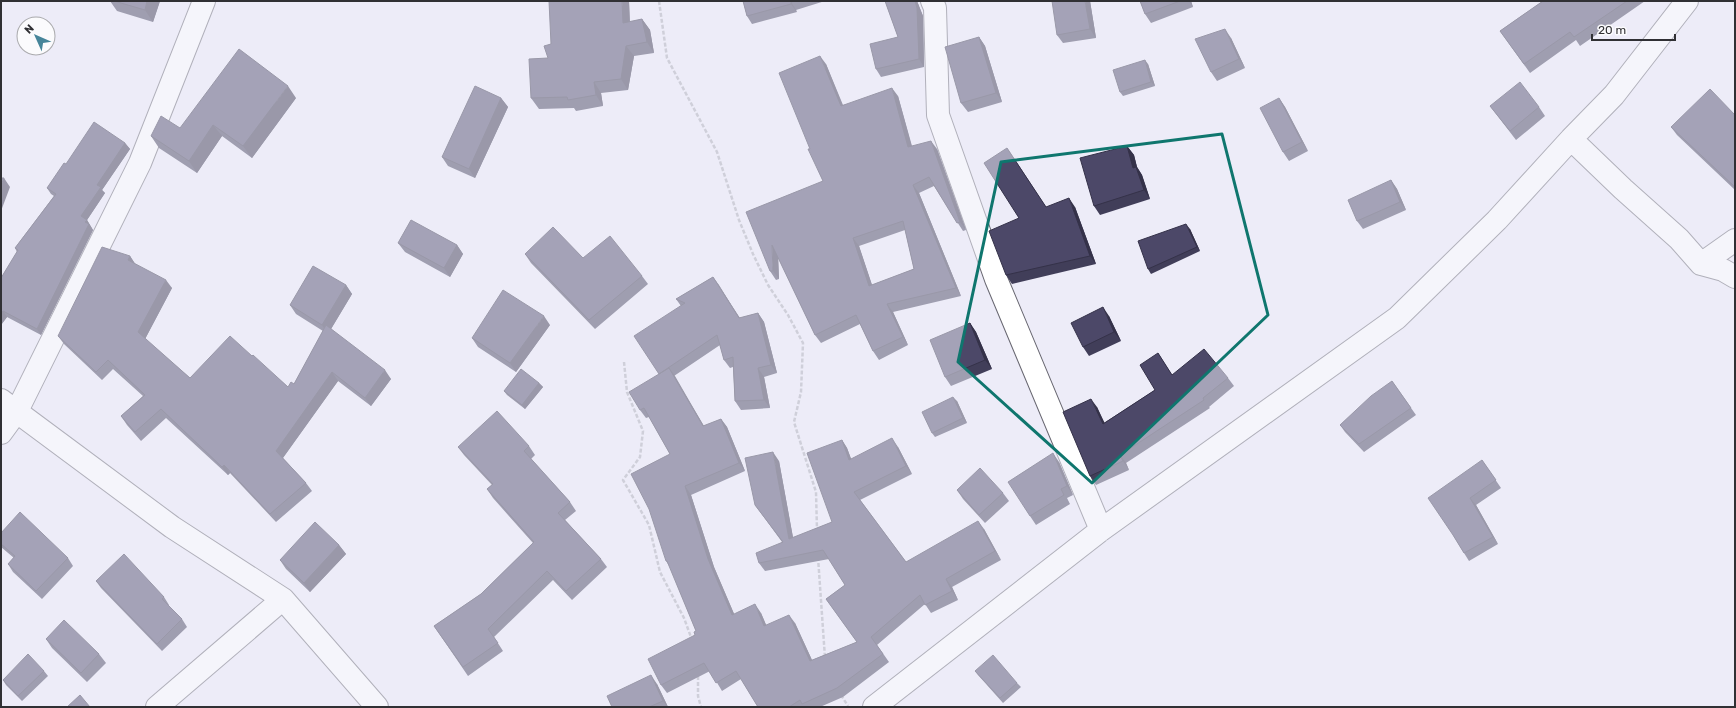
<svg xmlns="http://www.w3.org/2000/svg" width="1736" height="708" viewBox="0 0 1736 708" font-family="Rubik,sans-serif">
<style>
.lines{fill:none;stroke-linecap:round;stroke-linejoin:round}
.minor-casing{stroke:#686771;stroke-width:24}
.path{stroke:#acacb5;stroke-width:2.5;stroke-dasharray:4 2;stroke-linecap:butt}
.minor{stroke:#fff;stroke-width:22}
.wall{fill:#413e59;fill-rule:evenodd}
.shaded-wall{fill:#353249}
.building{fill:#4c4868;stroke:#353249;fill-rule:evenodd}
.marked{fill:none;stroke:#0f766e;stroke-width:3;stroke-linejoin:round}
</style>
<rect width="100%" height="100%" fill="#edecf8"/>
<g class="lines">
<g class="minor-casing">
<path id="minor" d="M932,1L935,8L938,115L996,279L1101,530
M1571,139L1623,189L1679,239L1701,264L1735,240
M1701,264L1723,270L1735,277
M1,400L172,527L283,599L377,707
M1,433L17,411L140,163L204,1
M157,707L283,599
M874,707L1101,530L1397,318L1497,220L1571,139L1614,95L1687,1"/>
</g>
<path class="path" d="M659,1L667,58L717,152L739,220L753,254L768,285L788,315L803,343L801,392L794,422L816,492L817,530
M624,362L627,392L643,431L640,457L623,480L649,525L660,572L684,618L692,640
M818,557L825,658
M698,676V696L701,707
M841,695L848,706"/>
<use href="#minor" class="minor"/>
</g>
<path class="wall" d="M110,1H160L153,22L117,11Z
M629,1L630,22L642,19L650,30L654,53L634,56L628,90L601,93L603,106L576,111L574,108L539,109L531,98L548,58Z
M743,1H825L796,10L797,12L752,24L747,16Z
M885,1H917L923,16L924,67L881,77L876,69L898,37Z
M1090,1L1096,38L1063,43L1057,35Z
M1140,1H1191L1193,7L1151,23L1145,14Z
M1543,1H1645L1580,46L1576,40L1530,73L1500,31Z
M979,37L985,46L1002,102L968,112L961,103Z
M1231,38L1245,68L1217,81L1211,72Z
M826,64L843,105L898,96L912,146L937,149L966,230L963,231L934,186L919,193L961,296L893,312L908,345L879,360L873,351L860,324L821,343L815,335L778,257L779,279L776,280L770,271L823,181L810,149ZM905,230L914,269L872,285L859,246Z
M1148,64L1155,86L1123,96L1120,92Z
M296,98L252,158L222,136L197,173L159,148L151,136L180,128Z
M501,98L508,107L475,178L448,166L442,157Z
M1279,98L1285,107L1308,151L1289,161L1283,152Z
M1490,106L1539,107L1545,116L1516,140Z
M1735,115V190L1677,135L1671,127Z
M125,143L130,149L102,190L105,193L87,220L93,230L41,335L7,317L1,325V278L17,252L15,248L54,196L51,194L47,188L66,164Z
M1127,146L1134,155L1137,167L1142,175L1150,199L1100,215L1094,206Z
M1007,148L1046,207H1075L1096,264L1012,284L1006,275L1019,218Z
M1391,180L1397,189L1406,210L1363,229L1357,221Z
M1190,229L1200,251L1151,274L1148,269Z
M398,243L457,245L463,254L450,277L405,252Z
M525,254L583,258L642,276L648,284L595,329L531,263Z
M130,256L135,264L172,288L145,339L190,378L252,356L288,387L294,384L323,331L296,314L290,305L346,285L352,294L331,329L391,379L371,406L338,381L283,458L306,483L312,491L276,522L230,473L228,475L166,418L141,441L127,425L121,416L143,396L113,369L102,380L64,344L58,336Z
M713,277L740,318L758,313L764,322L777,373L764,377L770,408L741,410L735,401L733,367L730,368L724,360L720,345L674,376L704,426L721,419L727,427L745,471L691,495L714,567L734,614L761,613L766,625L795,623L812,660L857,642L826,599L845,585L829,559L765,571L759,563L782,542L755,505L779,461L793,538L832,522L842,440L847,448L851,459L898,447L912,474L860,500L906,562L984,529L1001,560L952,587L958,600L931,613L925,604L877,645L889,662L843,697L820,707H758L741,679L722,691L710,671L667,693L661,685L695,635L696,631L670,567L666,561L670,454L649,417L646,418L640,410L659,374L681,306L676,299Z
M1109,316L1121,341L1089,356L1083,347Z
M970,323L976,332L992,369L951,386L945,377Z
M550,325L516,372L478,347L472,338Z
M1158,353L1172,375L1228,378L1234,386L1209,407L1210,408L1126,463L1129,470L1096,485L1090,476L1097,407L1104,423L1155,390Z
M1392,381L1416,415L1364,452L1345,432L1340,425Z
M539,383L543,387L525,409L507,395L504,391Z
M957,401L967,423L935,437L932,433Z
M529,446L535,455L531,459L570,502L576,511L565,520L601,559L607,567L572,600L553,580L494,637L503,651L468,676L434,626L481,594L533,543L493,498L487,489L492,485L464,455L458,447Z
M1482,460L1501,488L1476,505L1498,544L1469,561L1464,553L1453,535Z
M1059,462L1073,495L1067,498L1070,504L1036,525L1030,516Z
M957,490L1003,493L1009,501L985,523L963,499Z
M1,533L68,558L73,566L42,599L13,572L8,564L14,558L1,547Z
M339,545L346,554L310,592L286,569L280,560Z
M96,581L164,597L169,605V606L182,619L187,627L162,651L101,588Z
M46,639L99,654L106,663L87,682L52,648Z
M44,671L48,676L22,701L6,685L3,680Z
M975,671L1017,683L1021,687L1003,703L978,675Z
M657,684L668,707H612Z"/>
<path class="shaded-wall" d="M147,1H160L153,22L145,10Z
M622,1H629L630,34L623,23Z
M915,1H917L923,16L924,67L919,59Z
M1085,1H1090L1096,38L1090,29Z
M1189,1H1191L1193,7Z
M791,2L796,10L797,12L791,4Z
M642,19L650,30L654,53L647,42Z
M1225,29L1231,38L1245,68L1239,59Z
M979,37L985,46L1002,102L996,93Z
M626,46L634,56L628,90L621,79Z
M820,56L826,64L846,114L841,106Z
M1145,60L1148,64L1155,86L1151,82Z
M594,82L601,93L603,106L596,95Z
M288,86L296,98L252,158L243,146Z
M892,88L898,96L914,155L908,147Z
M501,98L508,107L475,178L469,169Z
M1279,98L1285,107L1308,151L1302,142Z
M213,125L222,136L197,173L189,161Z
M931,141L937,149L966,230L960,222Z
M125,143L130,149L102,190L105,193L87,220L93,230L41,335L37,329L81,216L97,185Z
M1127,146L1134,155L1137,167L1142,175L1150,199L1144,190L1133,168Z
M4,178L10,187L1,211V185Z
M1391,180L1397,189L1406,210L1400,202Z
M913,185L919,193L961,296L956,288Z
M1069,198L1075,207L1096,264L1090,256Z
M1186,224L1190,229L1200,251L1197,247Z
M853,238L859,246L875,294L869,286Z
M457,245L463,254L450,277L444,268Z
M772,245L778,253L779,279L773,271Z
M130,256L136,265L128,260Z
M713,277L719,285L745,327L739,318Z
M166,280L172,288L144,341L138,332Z
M346,285L352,294L328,334L322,325Z
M887,304L893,312L908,345L903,337Z
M1103,307L1109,316L1121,341L1114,332Z
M3,311L7,317L1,325V313Z
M758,313L764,322L777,373L771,365Z
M544,316L550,325L516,372L510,363Z
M970,323L976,332L992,369L985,360Z
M669,368L675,376L709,435L703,426Z
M758,368L764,377L770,408L764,400Z
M385,370L391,379L371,406L365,398Z
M332,372L338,381L282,459L276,451Z
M539,383L543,387L525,409L522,405Z
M953,397L957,401L967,423L963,418Z
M1091,399L1097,407L1109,432L1103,424Z
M721,419L727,427L745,471L739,463Z
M892,438L898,447L912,474L906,466Z
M842,440L847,448L855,469L849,460Z
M773,452L779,461L795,548L789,539Z
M1053,453L1059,462L1073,495L1067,486Z
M1120,455L1126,463L1129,470L1123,461Z
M224,465L230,473L228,475L222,467Z
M685,486L691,495L714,567L738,623L732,615L708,559Z
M1470,498L1476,505L1498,544L1493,537Z
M978,521L984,529L1001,560L995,551Z
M339,545L346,554L310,592L304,583Z
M946,579L952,587L958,600L952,591Z
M755,604L761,613L770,634L764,626Z
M789,615L795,623L816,669L810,661Z
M651,675L657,684L668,707L663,701Z"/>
<path class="building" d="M114,1H147L145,10Z
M549,1H622L623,23L642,19L647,42L626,46L621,79L594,82L596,95L568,100L567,97L531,98L529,59L548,58L544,46L551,44Z
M743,1H795L791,2V4L747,16Z
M885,1H915L917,8L919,59L876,69L870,44L898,37Z
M1052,1H1085L1090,29L1057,35Z
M1140,1H1180L1145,14Z
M1543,1H1627L1574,37L1570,32L1524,64L1500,31Z
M1225,29L1239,59L1211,72L1195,39Z
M979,37L996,93L961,103L945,47Z
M239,49L288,86L243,146L213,125L189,161L151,136L161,116L180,128Z
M820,56L841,106L892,88L908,147L931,141L960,222L957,223L929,177L913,185L956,288L887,304L903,337L873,351L856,315L815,335L772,245L773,271H770L746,212L823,181L808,149H810L779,73ZM903,221L914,269L869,286L853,238Z
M1145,60L1151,82L1120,92L1113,70Z
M1520,82L1539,107L1510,131L1490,106Z
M475,86L501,98L469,169L442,157Z
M1710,89L1735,115V187L1671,127Z
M1279,98L1302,142L1283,152L1260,108Z
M94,122L125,143L97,185L101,187L81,216L87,220L85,222L89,224L37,329L3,311L1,313V278L18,250L15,248L56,194L47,188L64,163L66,164Z
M1127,146L1133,168L1136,167L1144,190L1094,206L1080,158Z
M1007,148L1046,207L1069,198L1090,256L1006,275L989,231L1019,218L984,163Z
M1,178H4L1,185Z
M1391,180L1400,202L1357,221L1348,200Z
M411,220L457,245L444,268L398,243Z
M1186,224L1197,247L1148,269L1138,241Z
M553,227L583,258L610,236L642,276L589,320L525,254Z
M102,247L130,256L128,260L166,280L138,332L190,378L230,336L252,356L253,355L288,387L291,382L294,384L326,325L385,370L365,398L332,372L276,451L306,483L270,514L224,465L222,467L161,409L135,432L121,416L145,395L108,360L96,372L58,336Z
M313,266L346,285L322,325L290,305Z
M713,277L739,318L758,313L771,365L758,368L764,400L735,401L733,357L724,360L717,335L659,374L634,336L685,303L676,299Z
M503,290L544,316L510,363L472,338Z
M1103,307L1114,332L1083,347L1071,323Z
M970,323L985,360L945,377L930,340Z
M1204,349L1228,378L1203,398L1204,400L1120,455L1123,461L1090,476L1063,412L1091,399L1103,424L1155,390L1140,365L1158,353L1172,375Z
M669,368L703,426L721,419L739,463L685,486L708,559L732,615L755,604L764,626L789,615L810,661L857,642L826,599L845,585L823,550L759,563L756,553L783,542L755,505L745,458L773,452L789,539L832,522L807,453L842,440L849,460L892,438L906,466L854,492L906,562L978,521L995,551L946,579L952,591L925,605L920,595L871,637L883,654L837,688L802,704L800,700L789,707H758L736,671L716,683L704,663L661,685L648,659L695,635L694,632L696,631L667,561H666L649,509L631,474L670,454L644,408L640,410L629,392Z
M521,369L539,383L522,405L504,391Z
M1392,381L1411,408L1359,444L1340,425L1371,396Z
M953,397L963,418L932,433L922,412Z
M497,411L529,446L524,451L570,502L558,513L601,559L566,591L547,571L488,629L498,643L463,667L434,626L481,594L534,542L487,489L493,484L458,447Z
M1053,453L1067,486L1061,489L1064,495L1030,516L1008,482Z
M1482,460L1496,480L1470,498L1493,537L1464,553L1453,535L1428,498Z
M980,468L1003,493L979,515L957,490Z
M20,512L68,558L36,591L8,564L15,556L1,544V533Z
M315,522L339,545L304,583L280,560Z
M124,554L164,597L162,599L182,619L157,644L96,581Z
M64,620L99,654L81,673L46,639Z
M28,654L44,671L18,696L3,680Z
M993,655L1017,683L1000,698L975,671Z
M651,675L663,701L649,707H612L607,696Z
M80,695L90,707H67Z"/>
<path d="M0 0H1736V708H0ZM1222,134L1268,315L1092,483L958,362L1001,162Z" fill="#edecf8" fill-opacity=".55" fill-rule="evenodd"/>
<path class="marked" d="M1222,134L1268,315L1092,483L958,362L1001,162Z"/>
<rect width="1736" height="708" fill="none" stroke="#303034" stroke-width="4"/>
<g transform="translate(36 36) rotate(315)"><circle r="19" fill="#fbfbfd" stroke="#aaaaad"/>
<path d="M0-3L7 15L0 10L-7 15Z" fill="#46859a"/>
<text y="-6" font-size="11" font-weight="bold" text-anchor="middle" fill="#303034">N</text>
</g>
<path d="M1592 34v6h83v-6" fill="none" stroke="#303034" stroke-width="2"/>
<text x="1598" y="34" font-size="12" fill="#303034" stroke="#fbfbfd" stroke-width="3" paint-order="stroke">20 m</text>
</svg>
